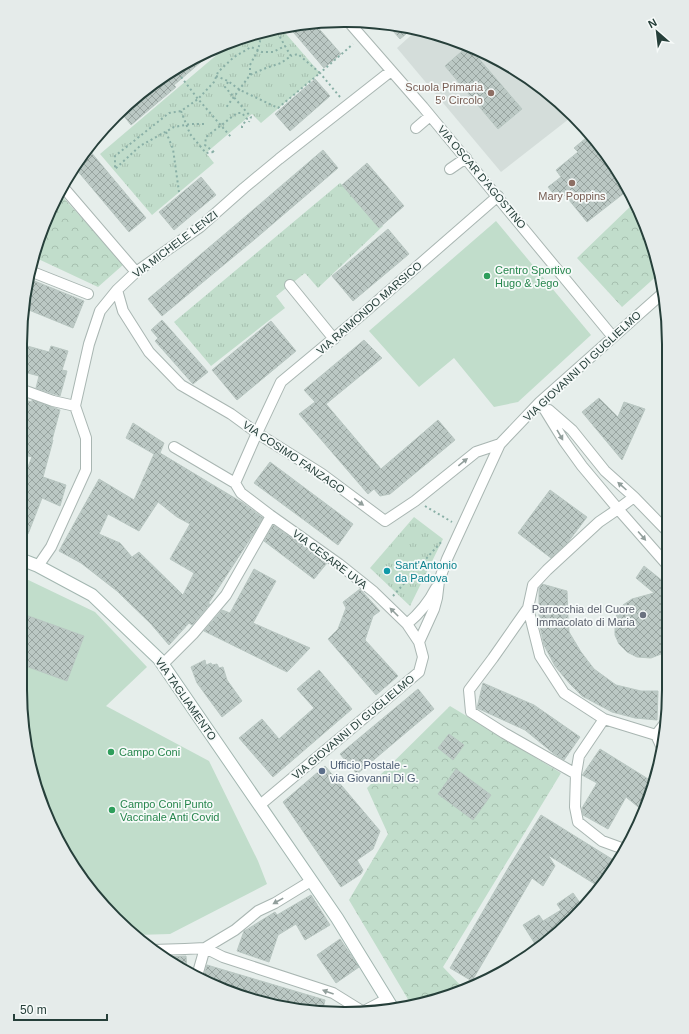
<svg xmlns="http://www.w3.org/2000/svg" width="689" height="1034" viewBox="0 0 689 1034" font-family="Helvetica,sans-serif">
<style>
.built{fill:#d4ddda}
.grass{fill:#c1ddcb}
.forest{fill:url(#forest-crowns)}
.park{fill:url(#park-tufts)}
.building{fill:url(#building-cross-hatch);stroke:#b9c7c2;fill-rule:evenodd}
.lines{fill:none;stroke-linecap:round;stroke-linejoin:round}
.street-casing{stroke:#a9b6b2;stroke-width:12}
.secondary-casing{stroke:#a2b6b0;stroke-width:14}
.path{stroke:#89afa6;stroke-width:2;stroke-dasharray:2 3;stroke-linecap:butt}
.street{stroke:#fff;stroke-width:10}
.secondary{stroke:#fff;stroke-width:12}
.oneway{fill:#929f9c}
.education-dot{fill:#8d6e63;stroke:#f6faf9;stroke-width:1.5}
.leisure-dot{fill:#2e9e5b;stroke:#f6faf9;stroke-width:1.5}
.culture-dot{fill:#0f9aa8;stroke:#f6faf9;stroke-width:1.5}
.worship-dot{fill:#6b7280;stroke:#f6faf9;stroke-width:1.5}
.service-dot{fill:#5c6f8a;stroke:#f6faf9;stroke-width:1.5}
.labels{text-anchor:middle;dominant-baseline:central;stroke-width:3.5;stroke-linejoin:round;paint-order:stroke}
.education-label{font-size:11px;fill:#785e54;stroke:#f6faf9;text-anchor:end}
.street-label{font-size:11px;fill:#263f3a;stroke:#f6faf9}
.leisure-label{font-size:11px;fill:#27864d;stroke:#f6faf9;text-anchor:start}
.culture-label{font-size:11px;fill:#0d838f;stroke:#f6faf9;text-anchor:start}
.worship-label{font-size:11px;fill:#5b616d;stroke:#f6faf9;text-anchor:end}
.service-label{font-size:11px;fill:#4e5e75;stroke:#f6faf9;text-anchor:start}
.rim{fill:none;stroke:#263f3a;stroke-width:2}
</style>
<defs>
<pattern id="forest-crowns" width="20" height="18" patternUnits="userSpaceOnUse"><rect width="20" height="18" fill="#c1ddcb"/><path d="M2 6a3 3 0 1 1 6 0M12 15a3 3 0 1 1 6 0" fill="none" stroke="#a6bfaf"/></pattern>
<pattern id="park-tufts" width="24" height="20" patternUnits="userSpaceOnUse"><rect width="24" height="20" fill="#c1ddcb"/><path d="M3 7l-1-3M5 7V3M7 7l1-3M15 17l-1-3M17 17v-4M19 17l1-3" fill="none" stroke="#a6bfaf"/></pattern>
<pattern id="building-cross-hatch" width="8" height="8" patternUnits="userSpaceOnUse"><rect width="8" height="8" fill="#bbc8c4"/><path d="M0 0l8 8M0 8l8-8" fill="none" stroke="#98a4a0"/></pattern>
</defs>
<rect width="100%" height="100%" fill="#e6eeeb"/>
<path class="built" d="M418,29L468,45L525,75L574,115L501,172L397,48Z"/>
<path class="grass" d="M496,221L591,335L518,402L494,407L454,358L419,387L369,331Z
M20,576L95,612L147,667L106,706L209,761L258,861L267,884L170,934L136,935L75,870L37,794L20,689Z"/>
<path class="forest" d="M59,193L124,264L98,287L34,257L54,201Z
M635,202L644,220L660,273L622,307L577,258Z
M450,706L561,773L443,967L462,987L412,1006L349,900L388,834L367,788Z"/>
<path class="park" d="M280,27L320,73L261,123L252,114L247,118L206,153L214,163L152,215L100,154L233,41Z
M340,183L383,226L318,288L305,273L276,296L285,308L211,366L174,322Z
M414,517L443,539L410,606L370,568Z"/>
<path class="building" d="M314,23L341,54L324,68L288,26Z
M387,24L408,26L413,28L400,39Z
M468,46L522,109L498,129L445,66Z
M206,53L208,56L174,85L176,87L131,125L120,111L164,75Z
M315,79L330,96L290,131L275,114Z
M586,138L600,155L604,152L615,166L628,190L587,222L565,195L559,200L548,187L561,177L556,170L578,152L574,148Z
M323,150L338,168L255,239L162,316L148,299L239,222Z
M90,151L146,218L129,232L76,169Z
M367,163L404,206L379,228L342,185Z
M201,177L216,195L174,230L159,212Z
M388,229L409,254L353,301L332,276Z
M27,278L84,301L73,328L24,308Z
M162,320L208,372L193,384L155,341L158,338L151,330Z
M271,321L296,351L237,400L212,370Z
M364,340L382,358L326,404L381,469L438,420L455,440L390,494L380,496L374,489L368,494L299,414L315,402L304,390Z
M20,344L49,352L51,346L68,351L62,370L67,371L60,396L36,388L39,376L20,371Z
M599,398L618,417L624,402L645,409L622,460L582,412Z
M20,399L32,402V400L60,410L52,440H53L43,477L66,485L60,506L42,498L28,534L20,530V486L32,457L20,454Z
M133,423L164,443L160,453L243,503L263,518L254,533L208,604H210L192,625L189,623L169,645L151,624L117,591L81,563L59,551L99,479L134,500L154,454L126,438ZM158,502L177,517L190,524L170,559L194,573L183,595L139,552L132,557L120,543L99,534L108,514L139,531Z
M270,462L353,524L338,545L254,483Z
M550,490L587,517L568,542L551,558L518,533Z
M273,525L327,563L314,579L264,541Z
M644,566L669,586V647L661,654L651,658L637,657L627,652L619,644L615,635V619L619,610L623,605L632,599L654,593L636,578Z
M254,569L276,581L253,623L310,648L287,672L204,631L222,610L230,613Z
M542,584L567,591L568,618L569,632L581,652L594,669L616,685L641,691H658L657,720L635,718L612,712L582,696L570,684L555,666L544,645L539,622V589Z
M360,589L380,611L373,616L365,640L398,676L376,695L328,639L338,629L346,608L343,602Z
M20,613L84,636L67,681L20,664Z
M205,660L206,665L211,663L212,665L217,664L219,668L223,667L227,680L242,701L222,717L197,683L191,667Z
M319,670L352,709L273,777L239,738L262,719L279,739L314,708L297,689Z
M483,683L534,705L580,737L564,760L553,753L525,730L477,708Z
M418,689L434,709L357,774L340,754Z
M449,734L464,745L453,760L438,748Z
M600,749L653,782L643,811L626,797L608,829L583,815L582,808L597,783L582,775L583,774Z
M325,766L380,831L373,849L357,860L363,870L361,874L341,887L283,802Z
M456,769L491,795L473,820L438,794Z
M541,815L615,861L598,886L548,855L555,866L543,886L532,878L472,981L450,968L510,865Z
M573,893L583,907L574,919L537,947L523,925L539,915L543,921L561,910L557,904Z
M311,895L330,925L305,940L296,924L278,935L269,962L237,951L244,931L246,930L275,912L277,915Z
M340,939L359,967L336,983L317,955Z
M186,956L187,970L165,957Z
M207,965L325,1000L322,1013L221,989L203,979Z"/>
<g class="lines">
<g class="street-casing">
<path id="street" d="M347,20L423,107L613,337
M416,128L430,116
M450,169L466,158
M63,187L136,272
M30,271L88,294
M290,285L334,339
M117,290L123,311L149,352L181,385L231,414L257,433L322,474L385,521L415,501L476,452L500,444
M20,389L53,401L75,406
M540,402L564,441L582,466L618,509L633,526L669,567
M549,410L572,430L605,471L634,497L669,533
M174,447L235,483
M634,497L618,509L599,522L547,570L533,585L528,608L540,656L564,693L604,719L656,735L666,722
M38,566L51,547L86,470V438L75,406L89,344L100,311L117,290L136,272L200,227L244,188L279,159L391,71
M528,608L493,658L469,690L471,712L504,733L576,774
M407,624C419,614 429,602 436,588
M419,642L407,624L374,592L339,564L270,515L241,493L235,483L257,433L281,382L358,318L498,196
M163,664L193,634L226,595L271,516
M604,719L579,756L576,774L575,807L578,822L602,841L624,849
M656,735L663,750
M260,805L419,672L423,657L419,642L434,609L437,598L439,581L447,559L500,444L540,402L664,292
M205,948L235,930L258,911L275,903L311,881
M152,950L185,949L205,948L223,957L333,993L362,1011
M197,976L205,948
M364,1011L387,999"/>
</g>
<g class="secondary-casing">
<path id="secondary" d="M20,559L38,566L92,595L159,659L337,918L393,1009"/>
</g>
<path class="path" d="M275,28L285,46
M175,69L198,99L231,137
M250,75V65L258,50L260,42L259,33
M216,76L228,81L240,90L278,108L320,73L298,54L291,56
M228,82L225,87L251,117L249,122
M340,97L320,73L353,44
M181,111L190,134L206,153L214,152
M204,124H191L174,127L140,146L115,169V156L169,113L181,111L198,99L214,82L218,72L234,57L251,47L262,52H273L285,46L291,56L281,63L266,68L250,75L225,109
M166,132L173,149L179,192
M214,152L205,145L206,137L237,113H242L247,119L242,126V128
M425,506L452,522
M393,596L442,541"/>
<use href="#street" class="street"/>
<use href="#secondary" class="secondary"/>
</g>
<defs><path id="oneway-solid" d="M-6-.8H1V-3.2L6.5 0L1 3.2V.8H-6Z"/></defs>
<g class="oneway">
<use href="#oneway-solid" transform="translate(560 435) rotate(60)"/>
<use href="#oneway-solid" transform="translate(463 462) rotate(-39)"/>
<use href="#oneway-solid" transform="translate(622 486) rotate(-138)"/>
<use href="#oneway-solid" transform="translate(359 502) rotate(36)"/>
<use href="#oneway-solid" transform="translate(642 536) rotate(49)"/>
<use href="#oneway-solid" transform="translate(394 612) rotate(-135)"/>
<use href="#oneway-solid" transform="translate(278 901) rotate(151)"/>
<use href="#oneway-solid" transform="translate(328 992) rotate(-160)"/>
</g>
<g class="education-dot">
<circle cx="491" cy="93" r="4"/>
<circle cx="572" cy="183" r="4"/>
</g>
<g class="leisure-dot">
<circle cx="487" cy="276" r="4"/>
<circle cx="111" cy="752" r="4"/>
<circle cx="112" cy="810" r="4"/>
</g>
<circle class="culture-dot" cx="387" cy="571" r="4"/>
<circle class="worship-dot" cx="643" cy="615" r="4"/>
<circle class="service-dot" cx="322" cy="771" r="4"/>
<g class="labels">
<g class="education-label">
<text x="483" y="87">Scuola Primaria<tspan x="483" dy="13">5° Circolo</tspan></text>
<text x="572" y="196" text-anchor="middle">Mary Poppins</text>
</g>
<g class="street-label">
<text transform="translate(482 177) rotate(50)">VIA OSCAR D'AGOSTINO</text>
<text transform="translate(175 244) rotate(-37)">VIA MICHELE LENZI</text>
<text transform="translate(369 308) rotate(-41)">VIA RAIMONDO MARSICO</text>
<text transform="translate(582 366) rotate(-43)">VIA GIOVANNI DI GUGLIELMO</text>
<text transform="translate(294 457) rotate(34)">VIA COSIMO FANZAGO</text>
<text transform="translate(330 559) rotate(37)">VIA CESARE UVA</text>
<text transform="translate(186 699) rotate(55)">VIA TAGLIAMENTO</text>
<text transform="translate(353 727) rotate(-40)">VIA GIOVANNI DI GUGLIELMO</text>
</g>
<g class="leisure-label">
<text x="495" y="270">Centro Sportivo<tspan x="495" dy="13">Hugo &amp; Jego</tspan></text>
<text x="119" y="752">Campo Coni</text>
<text x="120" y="804">Campo Coni Punto<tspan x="120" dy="13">Vaccinale Anti Covid</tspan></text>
</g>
<g class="culture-label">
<text x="395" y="565">Sant'Antonio<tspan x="395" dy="13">da Padova</tspan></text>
</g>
<g class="worship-label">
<text x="635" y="609">Parrocchia del Cuore<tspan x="635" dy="13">Immacolato di Maria</tspan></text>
</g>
<g class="service-label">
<text x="330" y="765">Ufficio Postale -<tspan x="330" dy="13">via Giovanni Di G.</tspan></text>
</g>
</g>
<path d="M0 0H689V1034H0ZM344 27H345A317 317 0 0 1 662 344V690A317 317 0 0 1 345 1007H344A317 317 0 0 1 27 690V344A317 317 0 0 1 344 27Z" fill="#e5ebea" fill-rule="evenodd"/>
<path class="rim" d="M344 27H345A317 317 0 0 1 662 344V690A317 317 0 0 1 345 1007H344A317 317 0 0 1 27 690V344A317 317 0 0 1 344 27Z"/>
<g transform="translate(657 32) rotate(332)" stroke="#f6faf9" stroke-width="3" paint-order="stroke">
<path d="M0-3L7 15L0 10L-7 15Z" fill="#263f3a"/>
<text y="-6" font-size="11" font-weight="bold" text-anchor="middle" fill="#263f3a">N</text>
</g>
<path d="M14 1014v6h93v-6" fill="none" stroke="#263f3a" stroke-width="2"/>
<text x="20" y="1014" font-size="12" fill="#263f3a" stroke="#f6faf9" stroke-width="3" paint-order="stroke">50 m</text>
</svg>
